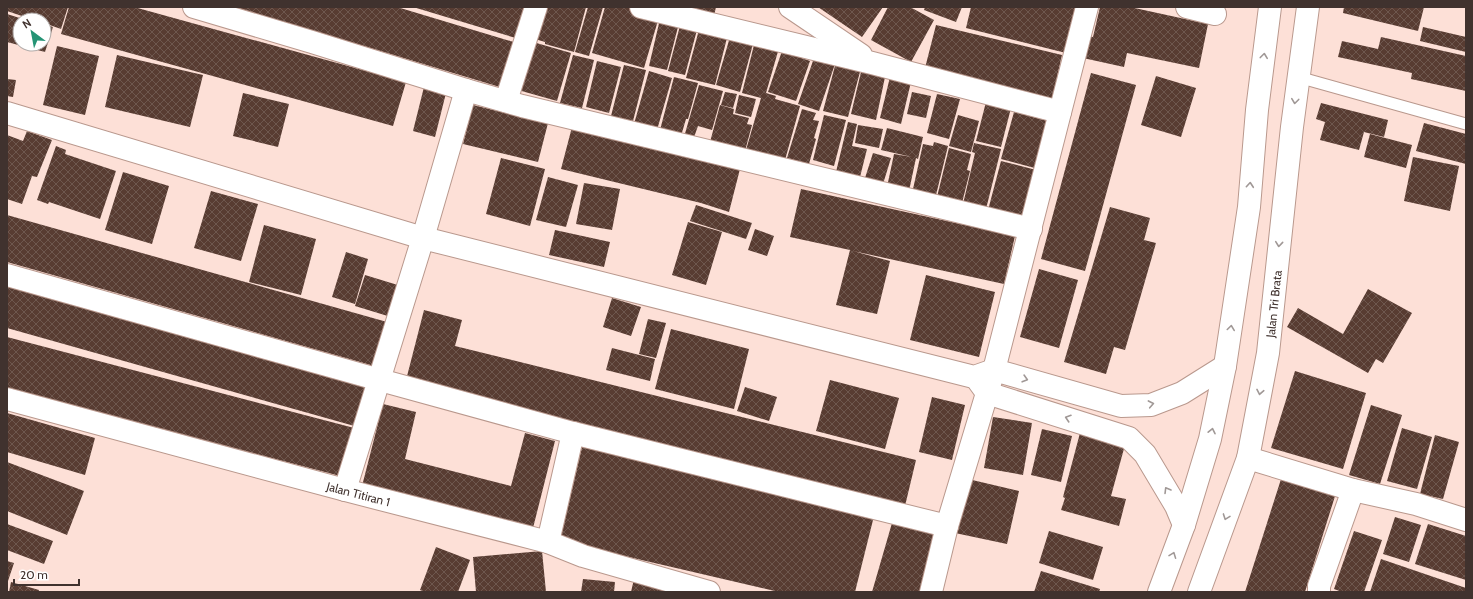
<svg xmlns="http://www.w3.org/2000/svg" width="1473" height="599" viewBox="0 0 1473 599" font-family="Cabin,sans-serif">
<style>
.building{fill:url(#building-cross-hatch)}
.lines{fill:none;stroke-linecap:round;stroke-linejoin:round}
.lane-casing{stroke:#b9988d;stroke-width:13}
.street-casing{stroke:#b9988d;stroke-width:24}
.secondary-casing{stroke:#b9988d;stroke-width:24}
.lane{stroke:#fff;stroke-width:11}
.street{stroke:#fff;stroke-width:22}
.secondary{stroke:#fff;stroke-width:22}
.oneway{stroke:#a09896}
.labels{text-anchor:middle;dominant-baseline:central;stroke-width:4;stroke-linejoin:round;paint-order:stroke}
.street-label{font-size:12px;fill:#40322e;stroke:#fff}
</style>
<defs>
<pattern id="building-cross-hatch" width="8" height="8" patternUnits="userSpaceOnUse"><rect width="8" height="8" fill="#583c32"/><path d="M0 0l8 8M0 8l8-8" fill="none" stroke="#6e574e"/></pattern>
</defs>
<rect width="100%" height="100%" fill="#fde0d7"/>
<path class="building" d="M7,7H68L61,29L44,23V20H34L7,11Z
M69,7H134L406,82L393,126L61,34Z
M234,7H397L517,43L503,88Z
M413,7H529L519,39Z
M543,7H586L574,52L545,44V42L535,39Z
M588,7H603L589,56L575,52Z
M605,7H626L659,17L644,68L592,53Z
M666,7H716L713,20Z
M818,7H883L862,37Z
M888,7H910L934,20L911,62L871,40Z
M925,7H962L956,22L924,10Z
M971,7H1078L1066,53L966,28Z
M1100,7H1130L1208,24L1199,68L1127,53L1124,67L1083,58L1088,36L1093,37Z
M1344,7H1424L1418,31L1343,13Z
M7,14L26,20H20V44H44V24L53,27L45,52L7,42Z
M660,19L679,23L667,70L649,66Z
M681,22L698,26L685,75L668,71Z
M936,25L1062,55L1052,99L925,68Z
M700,26L728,34L715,85L686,78Z
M1423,27L1466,37V52L1420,41Z
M730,37L753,44L740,92L716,85Z
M1381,37L1466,56V91L1411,79L1412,73L1338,57L1342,41L1378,49Z
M755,41L779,48L766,93L776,96L775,99L800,106L785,160L746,150L761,98L742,93Z
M533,42L571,53L557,101L518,90Z
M57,46L99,56L85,115L43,105Z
M782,51L810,61L796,101L768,92Z
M117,55L203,75L190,127L105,107Z
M573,55L594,60L582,108L560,103Z
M814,58L835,64L819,111L798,104Z
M597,61L621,67L609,113L586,107Z
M836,62L861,68L848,117L823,111Z
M624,65L646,70L633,121L611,116Z
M649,71L672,78L657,130L634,124Z
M861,72L885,77L876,120L851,114Z
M1091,73L1136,85L1085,271L1041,259Z
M1156,76L1196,88L1181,137L1141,125Z
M674,77L698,83L688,119H686L681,136L660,130Z
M890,77L911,82L901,124L880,118Z
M7,79L16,80L13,97L7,96Z
M699,85L723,91L712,130L698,126L693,140L684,137Z
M424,87L446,93L435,137L413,131Z
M725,92L737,94L733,108L721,105Z
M912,92L931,96L926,118L907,114Z
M243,93L289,104L278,147L233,136Z
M937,94L960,99L949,139L927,133Z
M739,95L756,99L751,117L735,113Z
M986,102L1011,108L1001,147L976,141Z
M1321,103L1388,120L1384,137L1364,132L1359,150L1320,140L1325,122L1316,119Z
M473,105L548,123L538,162L463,144Z
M720,105L734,109L733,114L749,118L747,124L752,125L745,151L710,142Z
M802,109L816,113L813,120L819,121L814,138L816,139L809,164L787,158Z
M1014,112L1055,123L1042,170L1001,159Z
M824,115L846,120L834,166L813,160Z
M958,115L979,121L971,152L949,146Z
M848,122L857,124L852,146L867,149L860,177L836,172Z
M1424,123L1466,134V164L1416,151Z
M858,125L883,129L879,148L855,143Z
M572,127L740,169L729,212L701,203L561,169Z
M887,128L923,137L918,159L916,158L909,191L887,187L894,154L912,157L881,150Z
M27,131L52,140L37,177L32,176L22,204L7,199V135L23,141Z
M1370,134L1412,145L1406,168L1364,157Z
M934,142L948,146L936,195L913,189L923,144L933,146Z
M974,143L1001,149L986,209L963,204L975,153L972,152Z
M56,146L66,150L65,154L116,171L100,219L49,202L48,204L37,200Z
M949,148L971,154L967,170L970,171L962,203L937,197Z
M873,153L891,158L883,184L865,178Z
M1413,157L1459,166L1450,211L1404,201Z
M501,158L545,169L530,226L486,214Z
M1001,161L1040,171L1026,224L987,214Z
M123,172L169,186L152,244L105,230Z
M548,177L578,185L566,227L536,220Z
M584,183L620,189L612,230L576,224Z
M801,189L1015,236L1004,284L853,251L890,261L877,314L836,305L850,250L790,237Z
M211,191L258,204L241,261L194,248Z
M696,205L752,223L746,239L690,221Z
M1110,207L1150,218L1144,240L1156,243L1125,350L1114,347L1106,374L1064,362Z
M7,215L387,322L374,366L7,262Z
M688,222L722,232L706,285L672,275Z
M264,225L316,239L301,295L249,282Z
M755,229L774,236L767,256L748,250Z
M555,230L610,242L604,267L549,255Z
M346,252L368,259L355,304L332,297Z
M1039,269L1078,280L1059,348L1020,337Z
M365,275L401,286L391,317L355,306Z
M926,275L995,292L979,357L910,340Z
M7,282L371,385L358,427L7,328Z
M1368,289L1412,313L1383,363L1376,359L1368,373L1287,327L1298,308L1343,334Z
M612,298L641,307L631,336L603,327Z
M424,310L462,320L455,346L916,460L905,506L405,384Z
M648,319L666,323L656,358L639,354Z
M671,329L749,349L734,409L655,389Z
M7,337L358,429L344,477L7,389Z
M612,348L655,359L650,381L606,370Z
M1295,371L1366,393L1343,469L1271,448Z
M830,380L899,398L885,449L816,431Z
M745,387L777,397L769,421L737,411Z
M932,397L965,405L952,460L919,452Z
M383,404L416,412L405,459L511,486L525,433L555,441L533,528L362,486Z
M1371,405L1402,415L1380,484L1349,475Z
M7,413L95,438L85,475L7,452Z
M993,417L1032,423L1023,475L984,468Z
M1402,428L1432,437L1417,489L1387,481Z
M1042,429L1072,436L1061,482L1031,475Z
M1080,433L1125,445L1111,496L1126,499L1119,526L1061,510L1065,498L1063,497Z
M1435,435L1459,442L1443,499L1420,494Z
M582,447L874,516L855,592H779L560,541Z
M7,462L84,491L67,535L7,511Z
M1282,476L1336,493L1305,592H1245Z
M968,479L1019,491L1007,544L955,533Z
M1395,517L1421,525L1409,562L1383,554Z
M892,523L936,535L920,592H872Z
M7,524L53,541L44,564L7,550Z
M1428,524L1466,536V580L1415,564Z
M1049,531L1103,547L1093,580L1039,563Z
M1354,531L1382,540L1364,592H1342L1334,589Z
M436,547L470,560L458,592H425L420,590Z
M542,551L546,592H476L473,557Z
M1381,559L1466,588V592H1370Z
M7,561L14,563L7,584Z
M1041,571L1100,589L1099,592H1034Z
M583,579L615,582L614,592H581Z
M634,579L681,592H631Z
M11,582L39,590V592H9Z"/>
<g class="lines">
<g class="lane-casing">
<path id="lane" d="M1298,77L1466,124"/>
</g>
<g class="street-casing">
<g id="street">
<path d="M194,7L312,42L466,90L522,106L1031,229"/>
<path d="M641,7L872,63L1060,112"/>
<path d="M790,7L861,55"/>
<path d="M1187,7L1215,14"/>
<path d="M506,101L536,7"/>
<path d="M7,113L423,238L974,377L994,370L1121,406L1151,405L1182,393L1225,366"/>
<path d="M7,275L380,380L573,433L947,526"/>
<path d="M979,382L987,393L1129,438L1145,454L1176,506L1184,525"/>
<path id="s1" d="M7,399L345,490L548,542L583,556L709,592"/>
<path d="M1248,458L1353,490L1416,504L1466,520"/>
<path d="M345,490L423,238L466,90"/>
<path d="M548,542L573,433"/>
<path d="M931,592L947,526L994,370L1087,7"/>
<path d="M1319,592V586L1353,490"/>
</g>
</g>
<g class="secondary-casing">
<g id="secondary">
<path d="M1159,592L1184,525L1210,439L1225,366L1249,207L1257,110L1270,7"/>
<path id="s2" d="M1199,592L1248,458L1268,353L1292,127L1308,7"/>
</g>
</g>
<use href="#lane" class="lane"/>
<use href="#street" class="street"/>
<use href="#secondary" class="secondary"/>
</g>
<defs><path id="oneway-chevron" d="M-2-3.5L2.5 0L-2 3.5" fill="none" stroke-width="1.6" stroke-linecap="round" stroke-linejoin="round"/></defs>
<g class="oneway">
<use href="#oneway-chevron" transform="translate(1264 56) rotate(-83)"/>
<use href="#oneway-chevron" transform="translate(1295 101) rotate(97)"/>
<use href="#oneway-chevron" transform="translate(1250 185) rotate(-85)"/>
<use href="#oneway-chevron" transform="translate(1279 244) rotate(96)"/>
<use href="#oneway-chevron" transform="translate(1231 328) rotate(-82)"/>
<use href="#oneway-chevron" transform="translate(1025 379) rotate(16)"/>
<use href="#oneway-chevron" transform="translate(1260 392) rotate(101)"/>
<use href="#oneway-chevron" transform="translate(1151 404) rotate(-11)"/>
<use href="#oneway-chevron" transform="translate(1068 418) rotate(-162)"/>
<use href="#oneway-chevron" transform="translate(1212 431) rotate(-78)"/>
<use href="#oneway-chevron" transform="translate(1167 490) rotate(-121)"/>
<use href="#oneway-chevron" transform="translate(1226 517) rotate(110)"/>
<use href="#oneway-chevron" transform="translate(1173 555) rotate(-69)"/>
</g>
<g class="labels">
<g class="street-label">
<text stroke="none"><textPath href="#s2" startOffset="299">Jalan Tri Brata</textPath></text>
<text stroke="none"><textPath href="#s1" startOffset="364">Jalan Titiran 1</textPath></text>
</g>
</g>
<rect width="1473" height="599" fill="none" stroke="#40322e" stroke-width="16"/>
<g transform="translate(32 32) rotate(328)"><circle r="19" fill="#ffffff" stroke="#b3adab"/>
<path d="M0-3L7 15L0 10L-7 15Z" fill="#259475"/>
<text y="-6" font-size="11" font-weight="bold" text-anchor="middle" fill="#40322e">N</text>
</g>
<path d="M14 579v6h65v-6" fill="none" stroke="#40322e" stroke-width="2"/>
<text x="20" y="579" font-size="12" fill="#40322e" stroke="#ffffff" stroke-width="3" paint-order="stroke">20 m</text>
</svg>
